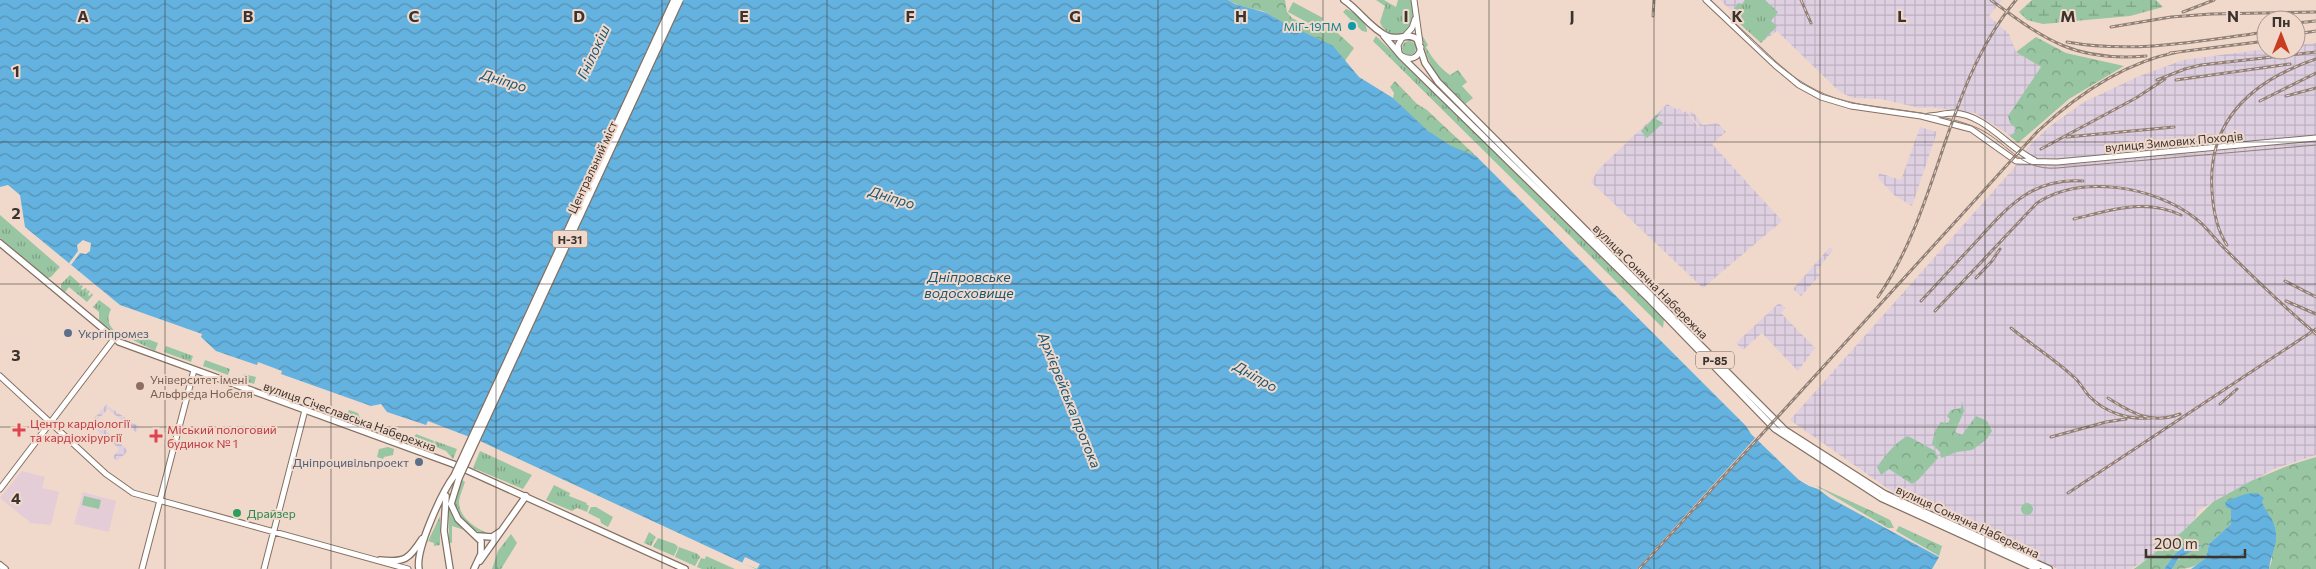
<svg xmlns="http://www.w3.org/2000/svg" width="2316" height="569" viewBox="0 0 2316 569" font-family="Commissioner,sans-serif">
<style>
.industrial{fill:url(#industrial-grid)}
.education{fill:#e5cdd8}
.grass{fill:url(#grass-tufts)}
.forest{fill:url(#forest-crowns)}
.wetland{fill:url(#wetland-marsh)}
.garden{fill:#98c5a2}
.water{fill:url(#water-waves)}
.pier{fill:#f0d9cb}
.lines{fill:none;stroke-linecap:round;stroke-linejoin:round}
.secondary-casing{stroke:#847063;stroke-width:7}
.primary-casing{stroke:#847063;stroke-width:8}
.secondary{stroke:#fff;stroke-width:5}
.primary{stroke:#fff;stroke-width:5.5}
.tram{stroke:#908077;stroke-width:1}
.rail-casing{stroke:#908077;stroke-width:3}
.rail{stroke:#f0d9cb;stroke-width:1;stroke-dasharray:4;stroke-linecap:butt}
.primary-bridge-casing{stroke:#847063;stroke-width:8;stroke-linecap:butt}
.primary-bridge{stroke:#fff;stroke-width:5.5}
.grid{fill:none;stroke:#3c332e;stroke-width:1;stroke-opacity:0.55}
.culture-dot{fill:#0f9aa8;stroke:#f0d9cb;stroke-width:2}
.service-dot{fill:#5c6f8a;stroke:#f0d9cb;stroke-width:2}
.education-dot{fill:#8d6e63;stroke:#f0d9cb;stroke-width:2}
.health-dot{fill:#e0444e;stroke:#f0d9cb;stroke-width:2}
.leisure-dot{fill:#2e9e5b;stroke:#f0d9cb;stroke-width:2}
.labels{text-anchor:middle;dominant-baseline:central;stroke-width:4;stroke-linejoin:round;paint-order:stroke}
.shield{fill:#f0d9cb;stroke:#72655d;stroke-width:1}
.shield-label{font-size:11px;font-weight:bold;fill:#3c332e}
.culture-label{font-size:12px;fill:#0d838f;stroke:#f0d9cb;text-anchor:end}
.street-label{font-size:12px;fill:#3c332e;stroke:#f0d9cb}
.service-label{font-size:12px;fill:#4e5e75;stroke:#f0d9cb;text-anchor:start}
.education-label{font-size:12px;fill:#785e54;stroke:#f0d9cb;text-anchor:start}
.health-label{font-size:12px;fill:#be3a42;stroke:#f0d9cb;text-anchor:start}
.leisure-label{font-size:12px;fill:#27864d;stroke:#f0d9cb;text-anchor:start}
.water-label{font-size:14px;font-style:italic;fill:#1a5675;stroke:#f0d9cb}
.grid-label{font-size:16px;text-anchor:middle;font-weight:bold;fill:#3c332e;stroke:#f0d9cb;stroke-width:4;stroke-linejoin:round;paint-order:stroke}
</style>
<defs>
<pattern id="industrial-grid" width="8" height="8" patternUnits="userSpaceOnUse" patternTransform="scale(1.25)"><rect width="8" height="8" fill="#decfe1"/><path d="M0 4h8M4 0v8" fill="none" stroke="#bfb2c1"/></pattern>
<pattern id="grass-tufts" width="24" height="20" patternUnits="userSpaceOnUse" patternTransform="scale(1.25)"><rect width="24" height="20" fill="#98c5a2"/><path d="M3 7l-1-3M5 7V3M7 7l1-3M15 17l-1-3M17 17v-4M19 17l1-3" fill="none" stroke="#7da184"/></pattern>
<pattern id="forest-crowns" width="20" height="18" patternUnits="userSpaceOnUse" patternTransform="scale(1.25)"><rect width="20" height="18" fill="#98c5a2"/><path d="M2 6a3 3 0 1 1 6 0M12 15a3 3 0 1 1 6 0" fill="none" stroke="#7da184"/></pattern>
<pattern id="wetland-marsh" width="20" height="14" patternUnits="userSpaceOnUse" patternTransform="scale(1.25)"><rect width="20" height="14" fill="#98c5a2"/><path d="M1 5h8M5 5V1M11 12h8M15 12V8" fill="none" stroke="#7da184"/></pattern>
<pattern id="water-waves" width="16" height="10" patternUnits="userSpaceOnUse" patternTransform="scale(1.25)"><rect width="16" height="10" fill="#64b2df"/><path d="M0 5q4-4 8 0t8 0" fill="none" stroke="#5491b5"/></pattern>
</defs>
<rect width="100%" height="100%" fill="#f0d9cb"/>
<path class="industrial" d="M1720,0H2002L1989,16L2009,34L2016,52L2041,67L2018,143L2005,132L1975,113L1930,107L1920,108L1881,99L1853,98L1840,92L1777,31L1763,41Z
M2316,43V455L2274,469L2199,510L2187,533L2131,569H2058L1914,504L1887,488L1790,420L2013,169L2031,144L2049,127L2084,102L2137,77L2183,60L2266,49L2296,50V45Z
M1667,104L1676,109L1680,108L1683,113L1686,111L1699,128L1700,127L1689,113L1692,111L1703,125L1718,123L1726,132L1712,144L1782,221L1703,288L1591,182L1598,170Z
M1920,127L1937,132L1912,206L1894,195L1878,178L1879,173L1901,180Z
M1830,247L1833,250L1816,271L1820,275L1801,296L1793,289Z
M1779,303L1785,308L1781,313L1815,348L1798,371L1762,333L1743,350L1736,343Z
M106,405L139,427L136,432L108,409L96,421L128,451L117,461L113,457L119,449L106,435L103,437L94,427L91,422Z"/>
<path class="education" d="M22,471L45,477L42,488L59,492L51,525L31,523L0,498Z
M83,492L116,501L109,532L74,524Z"/>
<path class="grass" d="M1376,0H1384L1396,7L1398,0H1411C1412,5 1413,11 1413,17C1411,37 1387,41 1380,22L1385,6Z
M1745,0H1765L1778,12L1771,21L1777,26L1761,43L1730,15L1738,3L1742,4Z
M1346,9C1354,11 1368,23 1367,32L1362,31L1343,12Z
M1376,36L1664,319L1663,328L1373,41Z
M1402 48a7 7 0 1 1 14 0a7 7 0 1 1-14 0Z
M0,215L60,267L51,277L47,278L0,238Z
M70,275L80,284L79,287L81,285L83,286L81,289L83,290L85,288L87,289L86,293L88,290L90,292L88,294L89,296L92,293L93,295L87,302L69,287L65,292L61,289V284Z
M99,300L111,309C104,324 113,329 121,337L99,321V312L93,307Z
M140,336L158,343L155,351L131,339Z
M166,346L193,356L191,362L164,352Z
M205,360L230,369L228,375L203,366Z
M244,374L256,377L254,384L242,380Z
M349,410L358,413L362,423L345,417Z
M416,434L434,441L433,446L413,439Z
M435,441L457,449L453,459L446,451L434,446Z
M388,447L394,449L393,455L384,457L383,459L377,457L379,449Z
M480,451L532,475L523,489L473,468Z
M462,480L465,482C463,488 460,495 459,501C458,518 479,531 491,534C478,537 455,517 454,503C454,495 459,487 462,480Z
M554,485L570,493L569,496L587,503L586,504L589,506L587,512L577,508L572,511L546,500Z
M2021 509a6 6 0 1 1 12 0a6 6 0 1 1-12 0Z
M591,507H596L613,517L608,527L601,523L600,519L588,513Z
M449,508L453,518L464,530L452,526V543H449Z
M440,516V545L434,546V543L428,541L423,552Z
M649,532L656,537L651,546L644,543Z
M511,534L517,543L501,569H492L498,551Z
M658,538L675,544L678,547L674,556L653,547Z
M679,547L698,554L700,557L695,566L675,557Z
M706,556L735,569H702L697,567L701,558L705,559Z"/>
<path class="forest" d="M1228,0H1285L1287,12L1292,18L1314,30L1331,27L1354,48L1344,62C1329,38 1304,35 1282,23C1276,19 1272,15 1265,12C1253,8 1239,7 1228,0Z
M1422,35L1428,45L1426,47C1431,57 1441,69 1450,75L1458,70L1467,82L1462,86L1473,98L1464,105C1441,82 1427,68 1422,35Z
M2036,37L2066,53L2124,66L2069,99L2018,143L2010,136L2015,132L2016,128L2010,123L2008,116L2041,67L2016,52Z
M1395,81L1417,104L1427,110L1476,156C1442,149 1416,121 1393,98L1394,93L1390,87Z
M1662,110L1656,119L1663,123L1647,138L1641,131Z
M1962,401L1964,411L1955,432L1962,435L1976,416L1987,421L1992,431L1986,440L1972,450L1957,452L1941,458L1940,452L1932,444L1935,431L1941,422L1948,423L1950,419L1947,416L1951,410L1961,408Z
M1908,436L1935,451L1938,458L1918,480L1912,484L1889,469L1881,475L1877,467C1886,455 1894,443 1908,436Z
M2316,457V569H2269L2272,560L2270,516L2264,509L2262,501L2245,494C2231,501 2233,510 2231,524L2209,544L2206,558C2194,568 2188,569 2172,569C2178,558 2188,549 2201,547L2197,544L2174,555L2164,569H2134L2182,532L2213,502L2251,481L2290,465Z
M1815,485L1876,513L1890,520L1894,528H1888Z
M1899,526L1942,546L1939,556L1896,531Z"/>
<path class="wetland" d="M2032,0H2156L2163,7L2130,16L2043,24L2027,20L2019,12Z"/>
<path class="garden" d="M1293,2L1323,18L1318,28L1288,12Z
M84,496L101,500L99,509L82,505Z"/>
<path class="water" d="M0,0H1228L1235,4L1267,13L1282,22L1325,42L1333,46L1359,77L1393,98L1428,131L1451,146L1476,156L1746,426L1751,434L1799,480L1809,486L1818,489L1830,498L1939,557L1932,569H756L480,441L428,421L426,425L387,412L381,404L371,406L281,374L282,371L258,362L257,365L216,351L201,337L202,334L120,305L25,227L20,195L8,185L0,187Z
M2257,493L2264,498L2262,501C2264,510 2270,514 2273,522C2281,542 2271,551 2269,569H2191L2206,558L2209,544L2231,524V509L2226,507L2225,502L2245,494Z
M2186,545H2203L2179,558L2172,569H2164L2174,555Z"/>
<path class="pier" d="M83,240L91,243L90,251L86,254L80,253L71,265L69,263L78,251L77,245Z
M1757,436L1759,438L1640,569H1637Z
M745,557L760,564L757,569L742,563Z"/>
<g class="lines">
<g class="secondary-casing">
<path id="secondary" d="M1414,0L1420,43
M1706,0L1775,65L1799,85L1821,97L1851,106L1921,116L1971,129L2016,161L2057,162L2316,138
M1404,37L1412,28L1415,19
M1399,53L1398,45L1402,38
M1402,56C1411,61 1419,58 1421,47
M1929,116C1937,116 1945,113 1953,113C1985,114 2007,147 2034,160
M0,376L106,474L133,493L408,569
M0,489L114,339
M142,569L194,370
M264,569L305,410"/>
</g>
<g class="primary-casing">
<path id="primary" d="M1344,0C1359,10 1370,28 1387,36C1398,41 1408,32 1417,39L1425,63L1438,82L1785,430L1885,494L2049,569
M1384,36L1401,56L1649,299L1775,429L1881,498L2037,569
M0,243L119,342L453,464L685,569
M459,478L451,504L458,519L481,541V554L474,569
M446,496L444,531L450,569
M478,536L492,537L501,531
M380,560C405,563 409,559 422,539
M480,561L526,496
M0,565L5,569
M419,569C415,550 442,492 454,476"/>
</g>
<use href="#secondary" class="secondary"/>
<use href="#primary" class="primary"/>
<path class="tram" d="M1711,0C1751,38 1790,88 1846,101C1889,112 1933,110 1975,127C2007,140 2018,171 2057,168L2316,145"/>
<g class="rail-casing">
<path id="rail" d="M1801,0L1811,23
M1991,0C2045,40 2075,62 2146,56
M2183,12L2214,0
M1653,16L1654,0
M2296,23L2316,21
M2111,27L2171,17L2211,14L2316,12
M2296,34L2316,31
M2067,42C2134,54 2200,41 2266,32
M2170,53L2266,41
M2157,80L2185,69L2201,65L2316,52
M2176,80L2290,64
M2286,96L2316,88
M2260,101L2316,73
M2067,137L2174,127
M2041,149L2136,98L2165,79
M2074,219C2111,210 2145,198 2181,215
M2227,245C2217,230 2213,209 2212,191C2207,119 2254,80 2316,59
M1976,278L1992,261L2000,249
M2285,281L2316,297
M1878,297C1941,206 1944,86 2016,0
M1921,301C1939,282 1956,263 1974,244C2006,209 2031,177 2083,181
M2286,301L2316,314
M1935,311L2037,203C2081,174 2154,186 2195,218C2206,226 2214,238 2224,248C2253,277 2284,307 2316,334
M2011,328C2032,345 2056,360 2076,379C2081,384 2085,392 2090,397C2106,413 2129,420 2151,418
M2108,398C2132,413 2151,425 2180,414
M2220,404L2237,389
M2051,437L2106,422L2126,419
M2068,493L2316,329
M1639,569L2038,131C2077,95 2125,62 2178,52"/>
</g>
<use href="#rail" class="rail"/>
<g class="primary-bridge-casing">
<path id="primary-bridge" d="M454,476L674,0
M459,478L680,0"/>
</g>
<use href="#primary-bridge" class="primary-bridge"/>
</g>
<path class="grid" d="M165,0V569M331,0V569M496,0V569M662,0V569M827,0V569M993,0V569M1158,0V569M1323,0V569M1489,0V569M1654,0V569M1820,0V569M1985,0V569M2151,0V569M0,142H2316M0,284H2316M0,427H2316"/>
<circle class="culture-dot" cx="1352" cy="26" r="5"/>
<g class="service-dot">
<circle cx="68" cy="333" r="5"/>
<circle cx="419" cy="462" r="5"/>
</g>
<circle class="education-dot" cx="140" cy="386" r="5"/>
<g class="health-dot">
<path d="M16.5 422.5h5v5h5v5h-5v5h-5v-5h-5v-5h5z"/>
<path d="M153.5 428.5h5v5h5v5h-5v5h-5v-5h-5v-5h5z"/>
</g>
<circle class="leisure-dot" cx="237" cy="513" r="5"/>
<g class="labels">
<g class="shield">
<rect x="552.5" y="230.5" width="35" height="17" rx="4"/>
<rect x="1696" y="351.5" width="38" height="17" rx="4"/>
</g>
<g class="shield-label">
<text x="570" y="239">Н-31</text>
<text x="1715" y="360">Р-85</text>
</g>
<g class="culture-label">
<text x="1342" y="26">МіГ-19ПМ</text>
</g>
<g class="street-label">
<text transform="translate(2174 141) rotate(-5)">вулиця Зимових Походів</text>
<text transform="translate(592 167) rotate(-65)">Центральний міст</text>
<text transform="translate(1651 281) rotate(45)">вулиця Сонячна Набережна</text>
<text transform="translate(350 416) rotate(20)">вулиця Січеславська Набережна</text>
<text transform="translate(1968 521) rotate(25)">вулиця Сонячна Набережна</text>
</g>
<g class="service-label">
<text x="78" y="333">Укргіпромез</text>
<text x="409" y="462" text-anchor="end">Дніпроцивільпроект</text>
</g>
<g class="education-label">
<text x="150" y="379">Університет імені<tspan x="150" dy="14">Альфреда Нобеля</tspan></text>
</g>
<g class="health-label">
<text x="30" y="423">Центр кардіології<tspan x="30" dy="14">та кардіохірургії</tspan></text>
<text x="167" y="429">Міський пологовий<tspan x="167" dy="14">будинок № 1</tspan></text>
</g>
<g class="leisure-label">
<text x="247" y="513">Драйзер</text>
</g>
<g class="water-label">
<text transform="translate(593 52) rotate(-65)">Гнілокіш</text>
<text transform="translate(504 80) rotate(17)">Дніпро</text>
<text transform="translate(892 197) rotate(17)">Дніпро</text>
<text x="969" y="276">Дніпровське<tspan x="969" dy="16">водосховище</tspan></text>
<text transform="translate(1256 376) rotate(30)">Дніпро</text>
<text transform="translate(1070 400) rotate(68)">Архієрейська протока</text>
</g>
</g>
<g class="grid-label">
<text x="83" y="22">A</text>
<text x="248" y="22">B</text>
<text x="414" y="22">C</text>
<text x="579" y="22">D</text>
<text x="744" y="22">E</text>
<text x="910" y="22">F</text>
<text x="1075" y="22">G</text>
<text x="1241" y="22">H</text>
<text x="1406" y="22">I</text>
<text x="1572" y="22">J</text>
<text x="1737" y="22">K</text>
<text x="1902" y="22">L</text>
<text x="2068" y="22">M</text>
<text x="2233" y="22">N</text>
<text x="16" y="77">1</text>
<text x="16" y="219">2</text>
<text x="16" y="361">3</text>
<text x="16" y="504">4</text>
</g>
<g transform="translate(2281 35)"><circle r="24" fill="#f0d9cb" stroke="#a8978c"/>
<path d="M0-4L9 19L0 12L-9 19Z" fill="#c83d22"/>
<text y="-8" font-size="14" font-weight="bold" text-anchor="middle" fill="#3c332e">Пн</text>
</g>
<path d="M2146 549v8h99v-8" fill="none" stroke="#3c332e" stroke-width="2.5"/>
<text x="2154" y="549" font-size="15" fill="#3c332e" stroke="#f0d9cb" stroke-width="4" paint-order="stroke">200 m</text>
</svg>
